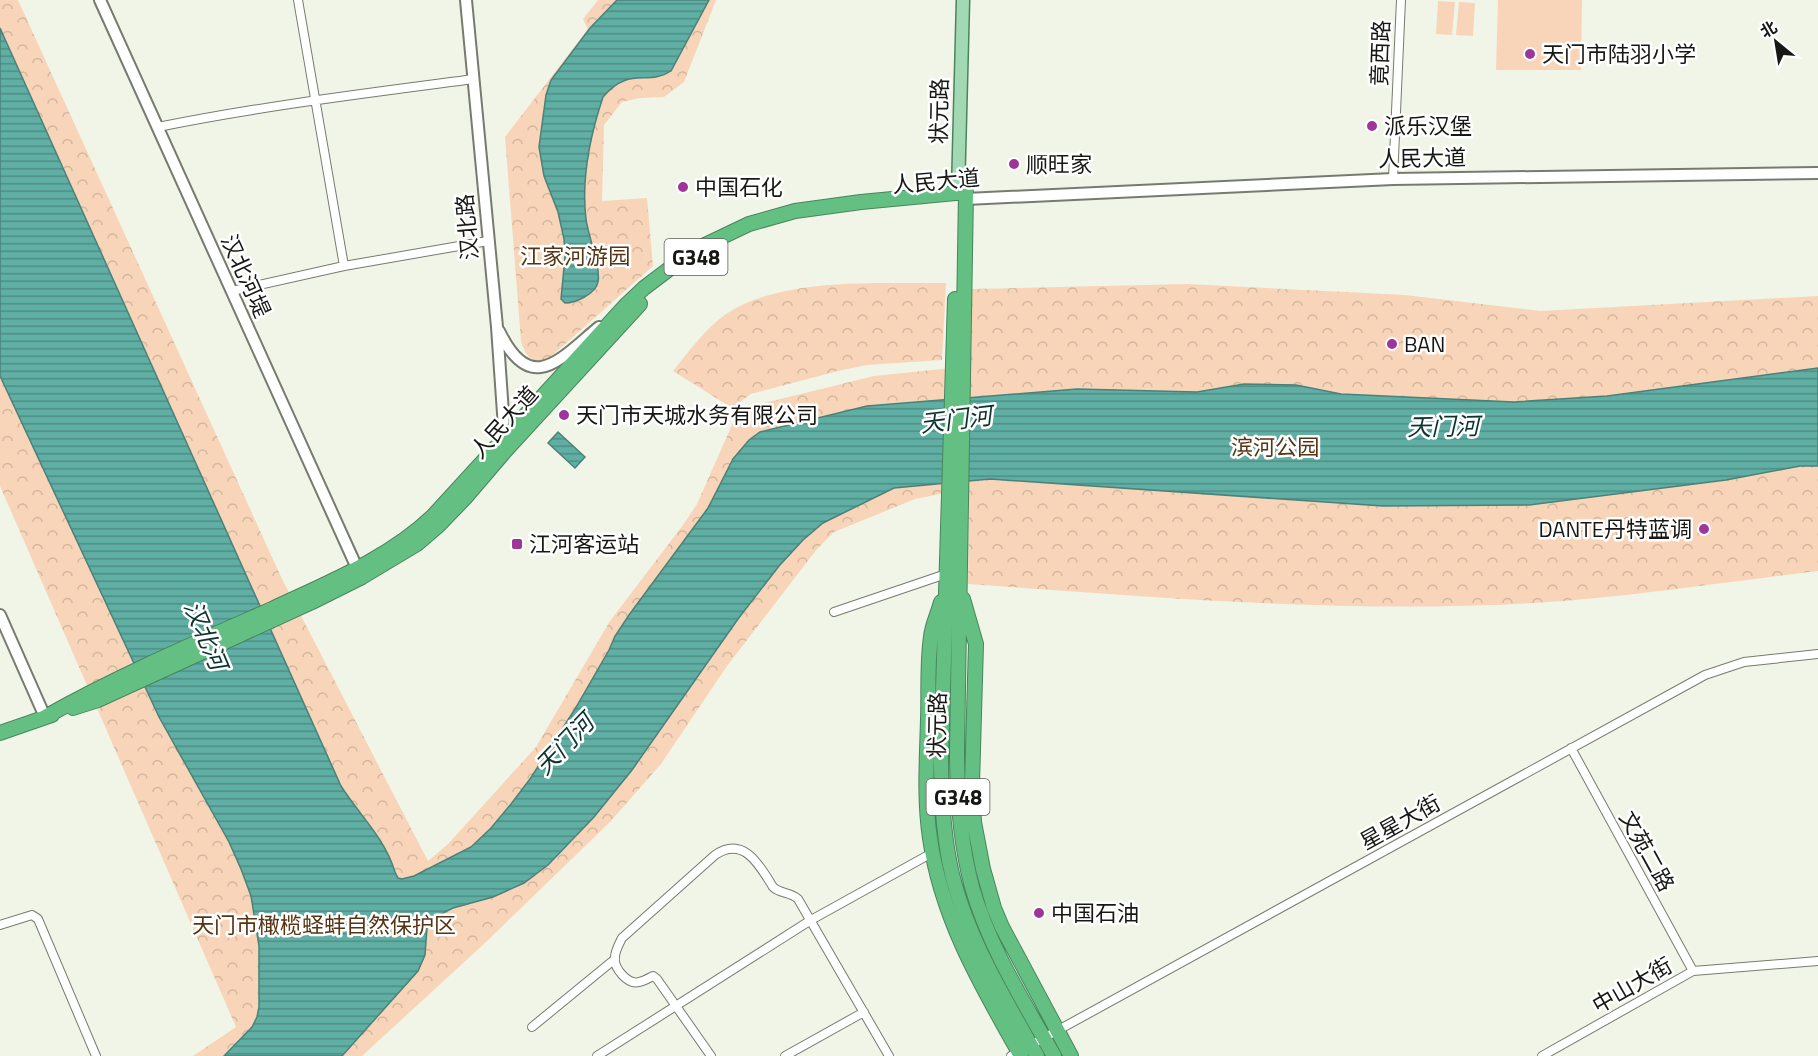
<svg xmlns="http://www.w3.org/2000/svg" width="1818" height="1056" viewBox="0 0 1818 1056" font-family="'Titillium Web','Noto Sans SC',sans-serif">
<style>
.green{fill:#f8d5b9}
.park{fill:url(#park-crowns)}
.water{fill:url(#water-rules);stroke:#4a8279;stroke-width:1.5}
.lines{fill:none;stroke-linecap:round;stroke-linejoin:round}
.street-casing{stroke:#777b6f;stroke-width:10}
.secondary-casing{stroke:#777b6f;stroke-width:14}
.primary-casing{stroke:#49855c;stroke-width:15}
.highway-casing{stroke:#49855c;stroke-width:16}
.street{stroke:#fff;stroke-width:8}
.secondary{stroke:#fff;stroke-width:10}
.primary{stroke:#a2d9b4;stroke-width:12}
.highway{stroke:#64c082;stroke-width:14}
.poi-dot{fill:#9e369a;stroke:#fff;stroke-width:2}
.labels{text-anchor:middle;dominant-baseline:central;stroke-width:5;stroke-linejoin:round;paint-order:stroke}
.shield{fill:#fff;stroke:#5d5d5a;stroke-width:1.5}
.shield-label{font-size:21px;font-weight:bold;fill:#171814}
.street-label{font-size:22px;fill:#171814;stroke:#fff}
.poi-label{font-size:22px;fill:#171814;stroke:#fff;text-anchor:start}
.park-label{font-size:22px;fill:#563414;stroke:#fff}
.water-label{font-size:24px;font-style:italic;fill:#0c332e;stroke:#fff}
</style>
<defs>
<pattern id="park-crowns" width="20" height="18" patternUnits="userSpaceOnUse" patternTransform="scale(1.5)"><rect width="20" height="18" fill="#f8d5b9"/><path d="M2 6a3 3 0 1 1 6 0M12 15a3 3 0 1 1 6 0" fill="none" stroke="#d4b69e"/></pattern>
<pattern id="water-rules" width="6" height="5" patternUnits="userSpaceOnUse" patternTransform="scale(1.5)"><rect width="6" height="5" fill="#60afa4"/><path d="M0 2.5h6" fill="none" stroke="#4e8d84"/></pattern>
</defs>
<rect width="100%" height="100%" fill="#f1f5e8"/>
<path class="green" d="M1498,0H1582L1581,70H1496Z
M1438,1L1455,2L1452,35L1436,34Z
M1459,2L1475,3L1473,36L1456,35Z"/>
<path class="park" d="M0,0H18L282,579L428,861L448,844L536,747L610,621L683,525L697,504L739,409L874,376L971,366L972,289L1187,284L1405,295L1540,311L1818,296V571C1724,582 1629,597 1534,603C1345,614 1156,597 968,584L969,495L940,494L915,499L834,532L817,549L727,666L661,764L610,822L485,943L362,1056H193L236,1027L0,486Z
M598,0H716L684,82L664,97L640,98L622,102L604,125L602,201L647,198L653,266L547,360C532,366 525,355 521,341L505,137L588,29L583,19Z
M946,283L942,360L867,365L838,371L751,394L732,408L673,371C689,351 705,329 726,314C783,276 880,284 946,283Z"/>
<path class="water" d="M617,0H709L671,71C647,87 630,65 603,97C590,136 581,178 586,219C588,235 601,268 598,282C596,294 575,303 565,303L561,299L565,257L564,239L558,212L544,176L539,147L546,95L551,80L590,28Z
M0,28L341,786C360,816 385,838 395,872L398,878L402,879L414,876L471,847L491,828L511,804L530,779L575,709L609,650L615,636L629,615L708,508L733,459L749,440L760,432L867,406L1077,389L1197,392L1244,384L1296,385L1341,394L1514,402L1607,396L1818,368V466H1800L1726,480L1529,505L1383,506L990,479L894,488L823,523L803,540L779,566L738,619L632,770L594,817L548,865L524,883L493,897L453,908L435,917L427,928L425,955L418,971L342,1056H224L252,1027L257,1017L259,1007V946L251,896L241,869L229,842L159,717L0,376Z
M558,432L585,457L575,468L548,443Z"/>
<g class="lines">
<g class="street-casing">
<path id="street" d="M298,0L344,266
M158,127C262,106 368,93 474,79
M1393,179L1401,0
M232,291L344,266L488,241
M834,612L946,574
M1571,748L1693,971
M0,925L32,915L38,919L96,1056
M532,1027L615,959
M597,1056L811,920L932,853
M711,1056L657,979L653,976C649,978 644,981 639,982C628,985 613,968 615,957C615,951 619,944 622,938L715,855C744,835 760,866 773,887C780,894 791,892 798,899L889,1056
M785,1056L864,1012
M1011,1056L1705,675L1744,662L1818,654
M1542,1056L1693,971L1818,961"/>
</g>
<g class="secondary-casing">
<path id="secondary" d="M100,0L357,568
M466,0L497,327L505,442
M966,199L1393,179L1818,173
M499,331C531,397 560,359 599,327
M0,615L45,717"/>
</g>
<g class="primary-casing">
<path id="primary" d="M958,192L963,0"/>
</g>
<g class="highway-casing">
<path id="highway" d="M955,299L941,756C941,796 943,836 952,874C968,939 1004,998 1037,1056
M963,599L976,644L972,785L974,822L983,869L994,908L1002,927L1071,1056
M941,602C938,614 932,625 931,637C927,664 929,692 928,719C927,759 924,799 930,838C941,918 982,987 1021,1056
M73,708L98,700L312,602L362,577L417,544L438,526L465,498L506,450L640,304
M45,717C118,676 195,643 272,609C327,583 388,559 433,516L627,304L644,288L685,257L707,244L749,224L795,211L861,202L966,192L957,751C957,797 960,842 972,887C989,947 1024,1002 1054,1056
M0,733L52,715"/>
</g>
<use href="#street" class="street"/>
<use href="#secondary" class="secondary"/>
<use href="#primary" class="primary"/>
<use href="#highway" class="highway"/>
</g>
<g class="poi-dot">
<circle cx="1530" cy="54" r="6"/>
<circle cx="1372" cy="126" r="6"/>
<circle cx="1014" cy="164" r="6"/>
<circle cx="683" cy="187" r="6"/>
<circle cx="1392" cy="344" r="6"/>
<circle cx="564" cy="415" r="6"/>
<circle cx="1704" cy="529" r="6"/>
<rect x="511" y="538" width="12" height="12" rx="3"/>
<circle cx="1039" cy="913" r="6"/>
</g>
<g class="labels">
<g class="shield">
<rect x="664.5" y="239" width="63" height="36" rx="4.5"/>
<rect x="926.5" y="779" width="63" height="36" rx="4.5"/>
</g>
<g class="shield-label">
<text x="696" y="257">G348</text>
<text x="958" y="797">G348</text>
</g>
<g class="street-label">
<text transform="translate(1380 53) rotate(-88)">竟西路</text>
<text transform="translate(939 111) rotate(-89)">状元路</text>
<text transform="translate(1422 158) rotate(-1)">人民大道</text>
<text transform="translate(936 181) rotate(-5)">人民大道</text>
<text transform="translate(467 227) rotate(-95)">汉北路</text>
<text transform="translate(246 276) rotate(66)">汉北河堤</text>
<text transform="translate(504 422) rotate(-48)">人民大道</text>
<text transform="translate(937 725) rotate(-89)">状元路</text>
<text transform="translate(1400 822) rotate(-29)">星星大街</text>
<text transform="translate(1647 851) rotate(61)">文苑二路</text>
<text transform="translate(1632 985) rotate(-30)">中山大街</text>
</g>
<g class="poi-label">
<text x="1542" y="54">天门市陆羽小学</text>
<text x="1384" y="126">派乐汉堡</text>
<text x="1026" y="164">顺旺家</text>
<text x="695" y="187">中国石化</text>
<text x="1404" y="344">BAN</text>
<text x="576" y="415">天门市天城水务有限公司</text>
<text x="1692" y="529" text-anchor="end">DANTE丹特蓝调</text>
<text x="529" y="544">江河客运站</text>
<text x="1051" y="913">中国石油</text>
</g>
<g class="park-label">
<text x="575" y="256">江家河游园</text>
<text x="1275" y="447">滨河公园</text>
<text x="324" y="925">天门市橄榄蛏蚌自然保护区</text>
</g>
<g class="water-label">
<text transform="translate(956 419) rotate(-7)">天门河</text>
<text transform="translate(1443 426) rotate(-1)">天门河</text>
<text transform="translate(206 635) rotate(67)">汉北河</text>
<text transform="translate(564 744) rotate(-46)">天门河</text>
</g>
</g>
<g transform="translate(1776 42) rotate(330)" stroke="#ffffff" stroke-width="4.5" paint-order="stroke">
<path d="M0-4.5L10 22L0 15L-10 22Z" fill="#171814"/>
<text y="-9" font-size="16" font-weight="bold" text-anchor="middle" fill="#171814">北</text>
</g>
</svg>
